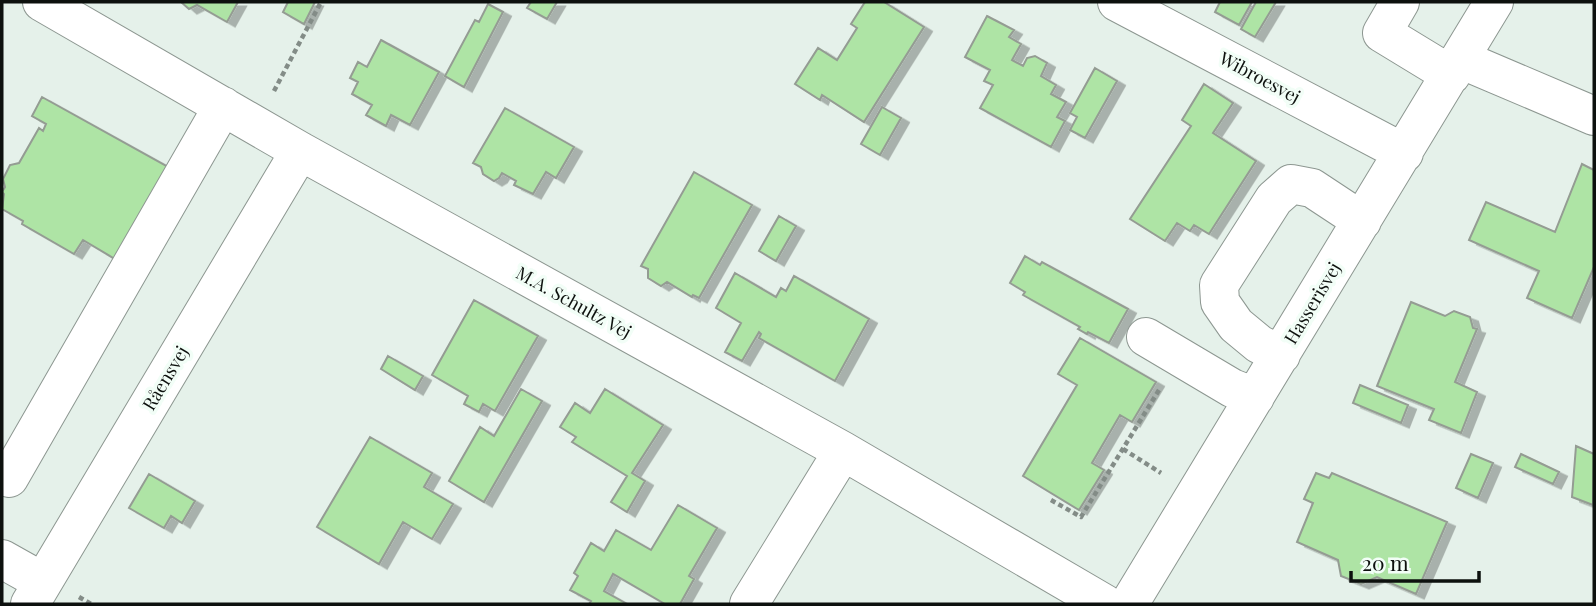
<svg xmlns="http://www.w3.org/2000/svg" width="1596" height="606" viewBox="0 0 1596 606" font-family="'Playfair Display',serif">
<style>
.building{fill:#aee4a5;stroke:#949c93;stroke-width:2;filter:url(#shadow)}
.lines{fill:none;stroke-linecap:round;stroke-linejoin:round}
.minor-casing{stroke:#8d9791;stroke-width:40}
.path{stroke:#838c87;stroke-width:4.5;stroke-dasharray:5 3.5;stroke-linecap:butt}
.minor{stroke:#fff;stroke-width:38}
.labels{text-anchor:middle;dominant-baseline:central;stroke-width:7;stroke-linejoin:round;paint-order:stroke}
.street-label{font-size:18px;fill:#0d110e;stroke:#f2fef7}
</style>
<defs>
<filter id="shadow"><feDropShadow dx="8" dy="4.5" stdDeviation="0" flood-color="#0004"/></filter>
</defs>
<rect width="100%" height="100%" fill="#e5f1ea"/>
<path class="building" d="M181,2H238L227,22L197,5L189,9Z
M288,2H315L304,24L283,12Z
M531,2H557L547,19L527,8Z
M865,2H884L924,27L864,122L822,95L820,100L795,84L818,48L837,60L857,28L851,24Z
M1220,2H1252L1239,25L1215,12Z
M1256,2H1276L1255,37L1241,29Z
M488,4L503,12L464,87L445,76L475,20L479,22Z
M987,16L1014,30L1009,37L1021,44L1012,60L1023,66L1027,58L1035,56L1047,63L1041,76L1056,85L1051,94L1066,102L1057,117L1065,121L1051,147L980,108L993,85L984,81L990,70L965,57Z
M381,40L439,72L410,125L391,115L386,126L366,115L372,105L352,94L358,82L350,78L358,62L367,67Z
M1095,68L1117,81L1085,138L1070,130L1077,117L1070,113Z
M1204,84L1233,103L1213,133L1256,161L1209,234L1194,225L1190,231L1177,223L1165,241L1130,219L1191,126L1182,120Z
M42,97L168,167L115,259L83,240L74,254L22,224L23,221L2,209L4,194L2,192L5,187L3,179L10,165L19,163L39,128L43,131L46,124L32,116Z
M882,107L901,118L880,155L861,144Z
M505,108L574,147L556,178L546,172L533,194L514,185L516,181L502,173L499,178L494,181L483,174L481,167L473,163Z
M1582,164L1594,170V267L1572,318L1527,298L1539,271L1469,240L1486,202L1555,232Z
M694,172L752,205L699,298L693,295L692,297L667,282L661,286L648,278V269L641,266Z
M779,216L796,226L776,261L759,251Z
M1025,256L1040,265L1042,262L1128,309L1109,343L1088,332L1087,334L1078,329L1080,327L1023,295L1025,292L1010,283Z
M735,273L776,297L781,288L786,291L794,276L869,319L835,381L759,338L761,334L759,332L742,361L725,352L741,323L716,308Z
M474,300L538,336L495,411L483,404L479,412L464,404L468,396L432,375Z
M1411,302L1445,316L1454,311L1470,317L1473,328L1477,329L1455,382L1477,392L1461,433L1429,420L1434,409L1377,386Z
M1080,338L1156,382L1132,422L1120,415L1092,463L1104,470L1079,510L1023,476L1077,385L1058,374Z
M388,356L423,376L415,390L381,369Z
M1360,385L1408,405L1401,423L1353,403Z
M521,389L542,401L484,502L449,481L480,427L494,436Z
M605,389L663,425L632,473L645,481L627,512L611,502L627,476L572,442L576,437L560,427L575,403L590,413Z
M370,437L432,473L424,487L453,504L432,539L403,522L379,564L317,527Z
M1576,446L1594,454L1593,505L1572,497Z
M1471,454L1493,463L1478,498L1456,488Z
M1521,454L1559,472L1553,484L1515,467Z
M1316,473L1329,478L1332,473L1447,522L1416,594L1377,577L1361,584L1341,576L1338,560L1297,542L1313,503L1304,499Z
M149,474L195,501L182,523L171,516L164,528L129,508Z
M678,505L717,528L689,576L694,579L680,604H665L613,574L604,591L627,604H589L591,601L570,590L578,576L574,573L591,543L604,551L616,530L651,550Z"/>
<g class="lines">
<g class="minor-casing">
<path id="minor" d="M42,2L300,151L843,451L1105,604
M1117,2L1404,153
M1400,2L1382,33L1451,75
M1460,59L1594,116
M1146,337L1232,388L1255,397
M1281,355L1259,344L1236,325L1220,302L1219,285L1274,199L1291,184L1312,188L1362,221
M9,478L223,106
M2,559L43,582
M30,604L300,151
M749,604L843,451
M1129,604L1494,2"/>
</g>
<path class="path" d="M274,91L321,2
M1123,449L1161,473
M1051,500L1081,517L1159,390
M79,597L91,604"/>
<use href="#minor" class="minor"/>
</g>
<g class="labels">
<g class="street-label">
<text transform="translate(1260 77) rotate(28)">Wibroesvej</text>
<text transform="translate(574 302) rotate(29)">M.A. Schultz Vej</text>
<text transform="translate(1312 303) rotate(-59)">Hasserisvej</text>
<text transform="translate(165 378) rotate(-59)">Råensvej</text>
</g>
</g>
<rect width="1596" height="606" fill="none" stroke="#0d110e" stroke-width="7"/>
<path d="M1351 571v10h128v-10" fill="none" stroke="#0d110e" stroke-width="3.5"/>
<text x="1362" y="571" font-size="21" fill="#0d110e" stroke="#f2fef7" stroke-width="5" paint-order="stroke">20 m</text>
</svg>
